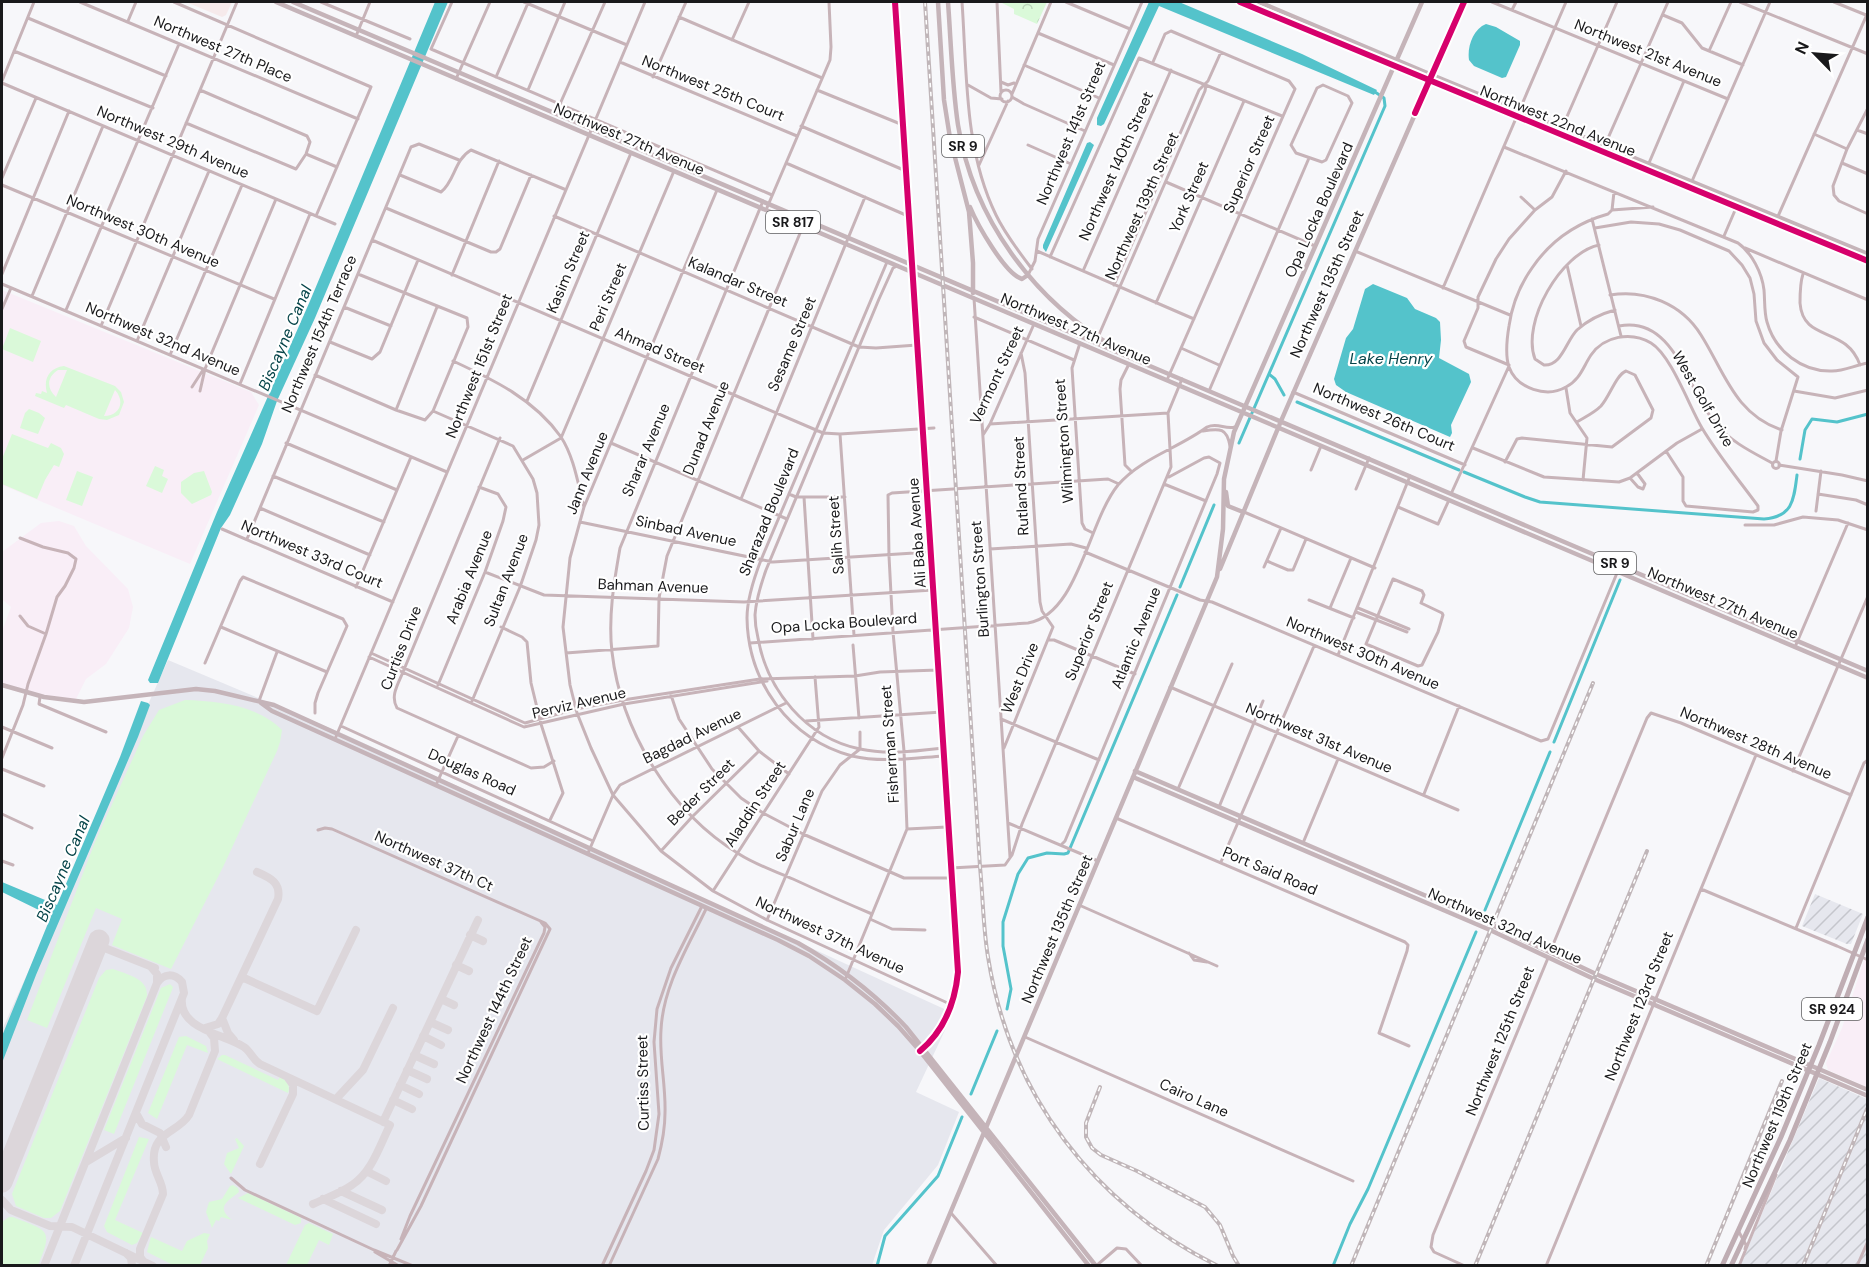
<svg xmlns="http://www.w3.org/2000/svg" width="1869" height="1267" viewBox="0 0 1869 1267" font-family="'DM Sans',sans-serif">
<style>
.commercial{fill:#f6eaeb}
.industrial{fill:url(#industrial-furrows)}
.education{fill:#f9eef7}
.built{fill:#e6e7ee}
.grass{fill:#daf9d9;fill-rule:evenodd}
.forest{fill:url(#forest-crowns)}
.water{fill:#54c3cb}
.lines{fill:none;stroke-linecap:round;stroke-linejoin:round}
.canal{stroke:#54c3cb;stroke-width:3}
.taxiway{stroke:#dcd6da;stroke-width:8}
.runway{stroke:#dcd6da;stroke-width:21}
.minor{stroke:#c7b3b8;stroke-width:3}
.major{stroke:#c5b4b9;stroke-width:4.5}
.highway{stroke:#bfadb3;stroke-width:5}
.rail-casing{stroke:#c0b6b9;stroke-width:4}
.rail{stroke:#fff;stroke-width:1.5;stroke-dasharray:4.5;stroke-linecap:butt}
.cycleway-casing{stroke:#fff;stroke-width:10}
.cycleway{stroke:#d6006c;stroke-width:6}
.labels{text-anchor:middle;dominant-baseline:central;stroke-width:4.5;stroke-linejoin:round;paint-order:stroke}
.shield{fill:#fff;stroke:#5e5e5f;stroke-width:1.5}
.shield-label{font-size:14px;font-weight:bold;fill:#19191b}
.street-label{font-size:15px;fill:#19191b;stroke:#fff}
.water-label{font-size:16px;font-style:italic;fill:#064449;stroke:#fff}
</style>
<defs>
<pattern id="industrial-furrows" width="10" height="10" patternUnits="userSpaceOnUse" patternTransform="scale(1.5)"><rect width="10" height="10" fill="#e6e7ee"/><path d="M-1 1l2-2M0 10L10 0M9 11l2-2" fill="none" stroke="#c5c6cc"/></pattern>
<pattern id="forest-crowns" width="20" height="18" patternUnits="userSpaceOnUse" patternTransform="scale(1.5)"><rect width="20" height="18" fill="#daf9d9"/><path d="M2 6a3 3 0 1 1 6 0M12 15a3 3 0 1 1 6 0" fill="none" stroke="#bad5ba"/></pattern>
</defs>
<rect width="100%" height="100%" fill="#f7f7fa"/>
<path class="commercial" d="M186,2H232L226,15L222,17Z"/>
<path class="industrial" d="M1815,894L1863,914L1851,944H1847L1802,926Z
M1819,1078L1867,1099V1265L1740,1266Z"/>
<path class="education" d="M2,290L251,392L259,405L190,564L2,485Z
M59,521L74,526L86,546L128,589L133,607L129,628L106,664L86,679L75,701L62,700L2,685V631L11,607L2,599V552L41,523Z
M1867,951V1087L1828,1070L1826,1063L1842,1028Z"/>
<path class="built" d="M168,660L344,734L953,1013L916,1092L959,1112L938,1165L884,1230L872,1265L2,1266V1030Z"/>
<path class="grass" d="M10,328L41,341L33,362L2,349Z
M64,366L115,386L121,392L124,402L119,415L107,420L99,419L66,405L64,408L35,396L36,393L41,394L42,391L47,393C43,379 49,368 64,366ZM58,370H67L56,397C46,388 47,377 58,370ZM115,390C126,402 119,416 104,416Z
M29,409L39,413L45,418L38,434L20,428L25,413Z
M12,434L48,448L51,443L61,448L64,454L59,467L54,465L45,480L37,499L2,484V459Z
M155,466L164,470L162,476L168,479L162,493L146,486Z
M77,471L93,477L82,506L66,500Z
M204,471L212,492L211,495L192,504L181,493V482L194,473Z
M185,700C218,701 257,705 282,730L280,742L277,751L223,867L171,969L112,945L122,919L96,908L47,1028L27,1020L95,842L143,736L159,710Z
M113,969C128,975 148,978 147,996L60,1211L51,1218H44L16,1206L12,1194L99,978L106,970Z
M170,984L173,987L172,990L114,1134L104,1130L161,988Z
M186,1036L206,1046L208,1053L187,1045L157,1119L148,1113L179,1037Z
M222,1055H225L278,1080L280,1077C286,1080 291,1085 288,1093L217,1059Z
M139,1137L149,1139L115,1220L143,1233L137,1243L132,1245L107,1232L104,1226Z
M237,1138L244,1146L231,1174L224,1164L227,1153L239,1148L235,1139Z
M233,1185L238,1188L239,1192C228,1201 215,1207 232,1220L221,1217L219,1221L216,1220L212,1228L206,1212L209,1202L222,1199L230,1186Z
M248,1193L301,1218V1223L295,1225L238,1198Z
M9,1217H13C47,1231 54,1228 38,1265H2V1222Z
M309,1223L333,1234L329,1245L319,1240L307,1265H286L305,1225Z
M204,1233L210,1234L207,1241L208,1248L200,1265H173L147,1252L151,1237L182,1251L187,1241Z"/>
<path class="forest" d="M1000,2H1047L1037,24L1014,14V9Z"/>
<path class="water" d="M435,2H448L315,318L277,401L262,444L230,515L221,528L158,683H150L148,680L217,512L310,301Z
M1149,2H1179L1302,54L1377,90L1374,95L1159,6L1104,124L1101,126L1097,125V118Z
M1486,24L1496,27L1520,41V45L1506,77L1502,78L1474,66L1469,60C1467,47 1473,29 1486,24Z
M1090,142L1094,145L1046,252L1043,248V245L1087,143Z
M1373,284L1407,298L1415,309L1436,318L1440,322L1441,340L1439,358L1469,374L1471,382L1451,425L1452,433L1450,437L1346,392L1336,385L1334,379L1346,338L1353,329L1365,289Z
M141,701L148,703L150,705L138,737L36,975L2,1063V1036L51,916L2,892V882L57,905L120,757Z"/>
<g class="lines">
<path class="canal" d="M1269,374L1275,379L1284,395
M1297,402L1459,470
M1239,443L1385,106L1384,98L1375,92
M1800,459L1805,430L1812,419L1837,422L1868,414
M1464,472L1525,497L1540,502L1764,519C1793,517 1794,499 1797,475
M1180,587L1214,505
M1554,742L1620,580
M1485,910L1550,752
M1007,1009L1011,989L1003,946V922L1018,874L1028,858L1047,853L1064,854L1068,853L1177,595
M971,1094L997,1031
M877,1266L885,1236L938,1176L962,1117
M1333,1266L1350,1224L1368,1189L1476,932"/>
<path class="taxiway" d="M470,935L483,941
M97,945L155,968
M456,965L469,971
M240,980L244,978L317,1011L356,930
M182,998C178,1029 224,1034 244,1047C251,1052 253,1060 260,1064L390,1125C380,1145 372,1172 352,1185C341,1193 326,1198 313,1204
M441,999L454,1005
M222,1018L228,1033L234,1040
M430,1022L448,1030
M205,1028L218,1024L222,1018L278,899C281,883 271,878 257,872
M423,1036L441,1045
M414,1055L434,1064
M407,1070L427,1079
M400,1085L419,1094
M336,1099L363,1070L393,1008
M393,1100L412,1109
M136,1113L142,1124L160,1133L166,1147
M383,1122L478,920
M86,1162L126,1138
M260,1164L293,1094V1085L288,1078
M368,1169L370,1173L386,1181
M341,1191L382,1210
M323,1199L376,1224
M2,1200L11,1210L50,1226L72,1227L153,1266
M126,1253L131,1258L132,1266
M143,1261L140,1257V1249L163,1194C163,1182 154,1173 154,1162C151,1132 178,1133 189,1115L215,1051L214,1038L208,1030
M44,1266L157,983V974L151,967
M74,1266L184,993L182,982C174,973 164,973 157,983"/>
<path class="runway" d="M2,1182L99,940"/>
<path class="minor" d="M80,2L358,119
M174,2L371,87L316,216
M321,2L410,39
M452,2L431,49L772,195
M524,2L627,45
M895,2L958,972C955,1003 945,1028 922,1049
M962,2C967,72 964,150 996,215C1005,234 1019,252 1032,269
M997,2L1001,92
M1066,2L1130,29
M1492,2L1728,99
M1740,2L1868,54
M1834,2L1866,15
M1512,10L1516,2
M1663,15L1682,23L1702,48L1743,65
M679,17L822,78
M28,18L166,76
M128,21L136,2
M1038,33L1114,65
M356,36L370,2
M732,40L749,2
M14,51L153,108
M1709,51L1731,2
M620,62L797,136
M1153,62L1165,34L1171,31L1289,81L1295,89L1167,380
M1024,65L1099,98
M496,77L528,3
M653,77L686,2
M456,79L490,2
M2,81L34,2
M1001,82L1008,85L1014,83
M2,83L335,224
M968,85L991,98L1002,99
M1323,85L1348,96L1352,103L1326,160L1322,162L1296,153L1291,145L1317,88Z
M528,90L565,2
M817,90L903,125
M1000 96a6 6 0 1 1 12 0a6 6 0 1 1-12 0Z
M1012,94L1051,2
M1012,97L1024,104L1085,131
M560,104L605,2
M1868,108L1847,149L1833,186L1834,195L1839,201L1868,214
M186,123L296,169L306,154L310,142L307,136L200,90
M801,126L906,171
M1562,128L1617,2
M1857,130L1868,134
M1814,134L1847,149
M1028,145L1071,164
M1605,145L1668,2
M1504,147L1738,243C1752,253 1762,273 1764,290C1765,301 1764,312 1767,322C1775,351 1802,372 1832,371C1845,371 1855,365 1868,363
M306,154L337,167
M786,163L908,216
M1842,163L1868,174
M979,165L1008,101
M1646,170L1684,81
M400,175L441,192C455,181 454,160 471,150L564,189
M2,178L36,98
M1166,182L1315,246
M2,185L274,299
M1689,188L1770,2
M717,190L584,507L570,558L563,627L570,685L577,713L591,748L613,795L661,851L713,891L767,920L952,1005
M1521,197L1535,210
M763,201L620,548C614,582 608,617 612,652C621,731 671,813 739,854C756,865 775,871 793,879C819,891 846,903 872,914
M1653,207L1612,210L1608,214C1576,223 1551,240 1532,268C1520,285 1512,305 1509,326C1507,338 1505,355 1509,367C1517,389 1547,398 1566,387C1580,380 1583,367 1591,355C1604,336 1631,331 1651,343C1671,355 1689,406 1702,428C1718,455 1739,480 1758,506V510L1753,512L1686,506L1683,501V477L1666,451
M386,208L491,252H496L500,249L531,175
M766,210L830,60L831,47L829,2
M1612,210L1614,192
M554,216L859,347L876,348L917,345
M1592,219L1621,336
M1775,223L1868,12
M1595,228L1631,222L1659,224L1680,230L1729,251L1742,265L1750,278L1754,294L1756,321L1764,343L1777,360L1798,377L1781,431L1776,461
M1724,236L1739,201
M372,240L823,433L840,434L934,428
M1599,245C1561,253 1521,322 1535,359L1544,365C1562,366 1566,341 1577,330C1588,320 1600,314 1615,310
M1745,248L1868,300
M1037,251L1194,319
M1355,251L1510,315
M1050,257L1139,58L1282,116
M887,262L761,560C754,578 747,599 747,618C748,682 789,739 852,756C881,763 914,758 943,756
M1567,265L1581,326
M897,266L893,268L879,299L766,570C761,584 756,600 755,615C755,622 756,630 758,638C767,690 806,738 860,749C887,755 917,751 943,748
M1083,271L1171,70
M2,274L69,111
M1803,274C1800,283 1800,293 1800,303C1803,343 1846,325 1860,365
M452,275L499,161
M1028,275L1035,261L1038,239L1142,2
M2,284L447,472
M1114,285L1199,90L1208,81L1221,52
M1443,288L1566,2
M1610,295C1645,289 1682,304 1701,335C1724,371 1735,415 1782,430
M32,296L103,126
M974,298L1010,857
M1156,303L1244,101
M344,307L391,326
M2,309L11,288
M66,310L179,44
M974,317L1074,360
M101,326L237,2
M1619,326C1675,315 1688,392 1716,424C1731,442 1752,452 1772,463
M1098,337L1205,91L1206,85
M137,341L209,171
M330,342L372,359L380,352L418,260
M1080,343L1072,368L1082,523L1085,529L1093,533
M1181,348L1219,365
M170,355L242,185
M453,361C494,380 534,399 561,437C574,457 578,484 584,507
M1129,364L1121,380L1120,389L1125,465L1132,472
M1509,365L1466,347L1464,341L1478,308V297L1496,259L1509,239L1535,210L1552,197L1566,171
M315,375L396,410L425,420L433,411L468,327L467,318L358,274
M240,384L310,214
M192,387L203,370
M1566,388L1570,413L1587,438L1583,480
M200,391L205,369L276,199
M1209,391L1309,158
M1794,391L1835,398L1868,390
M1293,392L1465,465
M527,401L631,153
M396,410L437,307
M433,411L513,446L533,479L537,493L539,525L536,540L520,587L472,701
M990,424L1168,413
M1203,431C1220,428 1227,428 1230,446
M840,434L854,635
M983,435L990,424L1034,324
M500,438L403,672C398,684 390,696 397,708L531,768L544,767L554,761
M286,443L397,490
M611,443L787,519
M1473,448L1544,477L1619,482L1630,478L1677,443L1702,429
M523,460L561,438L674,171
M1772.5 465a3.5 3.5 0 1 1 7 0a3.5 3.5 0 1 1-7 0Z
M1505,462L1517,439L1522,438L1612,447L1651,418L1653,410L1635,375L1626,371C1616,375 1610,396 1601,406C1594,413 1585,417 1577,422
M1779,465L1842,475L1868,481
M1311,470L1321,446
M273,476L384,522
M1630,478L1638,487L1643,489L1645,484L1637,473
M1164,484L1206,501
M1356,489L1369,458
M789,494L796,497H845
M1451,494L1509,366
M1818,494L1856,500L1868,505
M804,497L813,639
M741,499L865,197
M1398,507L1438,524L1449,500
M260,508L370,555
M1816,511L1821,471
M1244,512L1375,568
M580,522L773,562L930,552
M1745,525H1774L1803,517L1838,520L1868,530
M222,529L393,602
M247,539L411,147L419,144L459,160
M990,549L1071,544L1086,548
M1085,552L1200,600L1212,602L1541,741L1548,739L1617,573
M1267,561L1288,570H1293L1306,539
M1264,567L1281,528
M485,572L544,595L744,602L933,590
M1393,579L1422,591L1424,595L1421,603L1442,613L1443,615L1438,632L1422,665L1418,666L1366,644Z
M356,587L411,457
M1309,600L1354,618
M1330,608L1351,558
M1358,608L1409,629
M1356,612L1407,632
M20,616L28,626L46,634
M221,627L327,672
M501,627L522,637L527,642L531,683L541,724L563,793L550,820
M1048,640H1054L1135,674
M750,643L1028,623C1078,615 1088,522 1118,485C1141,458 1179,448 1207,427C1218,422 1225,430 1235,427
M853,645L859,718
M1795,647L1848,523
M371,653L525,723L576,709L623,700L760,679L855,676L880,672L938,670
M566,653L658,646L659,598L667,556L803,226
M1338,655L1410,476
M369,657L524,727L624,704L767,681
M205,663L240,581L243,577L343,619L347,626L318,693L315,703V713
M438,685L485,572L503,521L506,507L498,494L479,487
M1170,687L1458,810
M671,695L679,719L712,769L741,798L763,813L803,834L904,878H951
M40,697L39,704L106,732
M259,701L277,652
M1001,719L1099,760
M806,721L942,712
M341,726L593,841
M2,727L52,748
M738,727L759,751L789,774
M335,739L645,2
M1004,748L1053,627L1042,611L1040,602L1025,373L1021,353
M2,758L23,705L28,684L46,634L57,597L65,586L74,568L76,559L68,553L43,547L20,538
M2,769L44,786
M1793,771L1868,596
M436,785L458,736
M1178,789L1232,664
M1424,794L1459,706
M1219,807L1263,701
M2,814L32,828
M1116,818L1405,942L1408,945L1407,951L1379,1033L1409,1046
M1008,823L1098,861
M907,829L947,827
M318,830L325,828L332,829L545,923L550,929L421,1206L397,1250
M1303,843L1338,759
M1062,844L1065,841L1217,474L1220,463L1209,457L1204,458L1169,477
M661,851L692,817L759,751
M588,853L613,795L620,785L786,703
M2,861L13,865
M1221,862L1314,646
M951,868L1005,865L1012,855L1022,824L1171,467L1168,413L1182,379
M1701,889L1837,946L1868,960
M713,891L819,727L815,677
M1079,905L1217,966
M870,919L892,929L925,930
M767,920L822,791L840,765L860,749V732
M1796,928L1864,763L1868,760
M1550,952L1647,718L1651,713L1681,723L1851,795
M1189,953L1194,960L1207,962
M845,980L907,829L904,751L893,632L889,556L888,495L892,493L1108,479L1119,484
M1025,1037L1353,1181
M231,1178L245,1190L374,1250L413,1266
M951,1213L997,1266
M1739,1232L1746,1245L1745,1249
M401,1239L410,1216L544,933L545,927L541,922
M375,1252L399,1266
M389,1266L396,1251
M602,1266L646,1171L654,1150L659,1114L654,1042L657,1009L671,968L702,906
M609,1266L658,1159C662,1144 665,1129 665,1113C666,1085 659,1058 661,1030C663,986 688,947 706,909
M1096,1266L1117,1248L1126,1249L1142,1266
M1465,1266L1434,1252L1431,1247L1433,1235L1548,958
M1546,1266L1756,755
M1739,1266L1776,1175
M1857,1266L1868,1241"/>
<path class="major" d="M276,2L1868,678
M293,2L1868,671
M938,2L944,100L950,138L969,212L973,263V293
M948,2C951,42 952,85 958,125C973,218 1033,300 1114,347
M1240,2L1868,261
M1259,2L1432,75L1868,254
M970,207C977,224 1005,274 1022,279L1028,275
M1226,492L1228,506L1243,512
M1220,569L1281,421L1464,2
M2,685L44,697L84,702L196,689L215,691L274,705L798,943C839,966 874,993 906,1027L1096,1266
M261,703L272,711L778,940L809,956L845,980L875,1004L898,1026L920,1051L1089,1266
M1135,771L1473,916L1596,974L1868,1090
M1133,777L1490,930L1594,979L1868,1096
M928,1266L1217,577L1223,529L1224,479L1234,432L1422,2"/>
<path class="highway" d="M1722,1266L1781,1137L1819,1045L1868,917
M1731,1266L1790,1140L1830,1042L1868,939"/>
<g class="rail-casing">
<path id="rail" d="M925,2L980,867C983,897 983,927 988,957C1010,1095 1093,1204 1218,1266
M1100,1087L1086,1123V1137L1092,1148L1101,1155L1137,1171L1205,1207L1220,1225L1233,1256L1239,1266
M1351,1266L1593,683
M1475,1266L1647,851
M1706,1266L1782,1081
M1803,1266L1867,1109
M1866,1266L1868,1262"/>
</g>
<use href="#rail" class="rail"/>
<g class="cycleway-casing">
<path id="cycleway" d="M895,2L958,972C955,1003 944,1031 920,1051
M1240,2L1868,261
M1415,113L1464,2"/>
</g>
<use href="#cycleway" class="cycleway"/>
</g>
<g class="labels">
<g class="shield">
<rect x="942" y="135" width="42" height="22" rx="4.5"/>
<rect x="766" y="211" width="54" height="22" rx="4.5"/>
<rect x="1594" y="552" width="42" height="22" rx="4.5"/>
<rect x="1802" y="998" width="60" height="22" rx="4.5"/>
</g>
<g class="shield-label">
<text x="963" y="146">SR 9</text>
<text x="793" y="222">SR 817</text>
<text x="1615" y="563">SR 9</text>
<text x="1832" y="1009">SR 924</text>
</g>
<g class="street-label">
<text transform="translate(223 49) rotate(23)">Northwest 27th Place</text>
<text transform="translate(1648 53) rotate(22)">Northwest 21st Avenue</text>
<text transform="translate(713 88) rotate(22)">Northwest 25th Court</text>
<text transform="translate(1558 121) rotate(22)">Northwest 22nd Avenue</text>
<text transform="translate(1071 133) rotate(-67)">Northwest 141st Street</text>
<text transform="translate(629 139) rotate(23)">Northwest 27th Avenue</text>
<text transform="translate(173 142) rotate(23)">Northwest 29th Avenue</text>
<text transform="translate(1249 164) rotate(-66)">Superior Street</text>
<text transform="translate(1116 166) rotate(-66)">Northwest 140th Street</text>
<text transform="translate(1189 197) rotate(-66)">York Street</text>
<text transform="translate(1142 206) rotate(-66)">Northwest 139th Street</text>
<text transform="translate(1319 210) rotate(-66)">Opa Locka Boulevard</text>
<text transform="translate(143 231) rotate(23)">Northwest 30th Avenue</text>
<text transform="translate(568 272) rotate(-67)">Kasim Street</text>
<text transform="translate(738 282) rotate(23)">Kalandar Street</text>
<text transform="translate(1327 284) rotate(-66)">Northwest 135th Street</text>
<text transform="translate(608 297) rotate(-67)">Peri Street</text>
<text transform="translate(1076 329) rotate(23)">Northwest 27th Avenue</text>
<text transform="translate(319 334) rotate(-67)">Northwest 154th Terrace</text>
<text transform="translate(163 339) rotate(23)">Northwest 32nd Avenue</text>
<text transform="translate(792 344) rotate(-67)">Sesame Street</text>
<text transform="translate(660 350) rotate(23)">Ahmad Street</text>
<text transform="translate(479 366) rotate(-68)">Northwest 151st Street</text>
<text transform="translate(997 375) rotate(-65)">Vermont Street</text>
<text transform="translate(1703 399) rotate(60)">West Golf Drive</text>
<text transform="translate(1384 417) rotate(23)">Northwest 26th Court</text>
<text transform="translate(706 428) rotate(-68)">Dunad Avenue</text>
<text transform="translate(1064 441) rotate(-94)">Wilmington Street</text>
<text transform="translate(646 450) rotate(-67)">Sharar Avenue</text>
<text transform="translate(587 473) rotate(-68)">Jann Avenue</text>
<text transform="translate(1021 486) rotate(-93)">Rutland Street</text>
<text transform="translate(769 512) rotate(-68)">Sharazad Boulevard</text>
<text transform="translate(686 531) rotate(12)">Sinbad Avenue</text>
<text transform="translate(917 533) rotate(-94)">Ali Baba Avenue</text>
<text transform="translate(836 535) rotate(-94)">Salih Street</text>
<text transform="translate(312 554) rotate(23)">Northwest 33rd Court</text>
<text transform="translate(469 577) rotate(-68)">Arabia Avenue</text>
<text transform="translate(980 579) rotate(-94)">Burlington Street</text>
<text transform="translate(506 580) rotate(-69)">Sultan Avenue</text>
<text transform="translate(653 586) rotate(2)">Bahman Avenue</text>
<text transform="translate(1723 603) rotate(23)">Northwest 27th Avenue</text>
<text transform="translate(844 623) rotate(-4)">Opa Locka Boulevard</text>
<text transform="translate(1089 631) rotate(-68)">Superior Street</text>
<text transform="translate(1136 638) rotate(-68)">Atlantic Avenue</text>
<text transform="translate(401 648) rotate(-69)">Curtiss Drive</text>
<text transform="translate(1363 653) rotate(23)">Northwest 30th Avenue</text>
<text transform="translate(1020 678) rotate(-68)">West Drive</text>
<text transform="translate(579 703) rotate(-13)">Perviz Avenue</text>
<text transform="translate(692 736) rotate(-26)">Bagdad Avenue</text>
<text transform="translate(1319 738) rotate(23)">Northwest 31st Avenue</text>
<text transform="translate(1756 743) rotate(23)">Northwest 28th Avenue</text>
<text transform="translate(890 744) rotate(-94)">Fisherman Street</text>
<text transform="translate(472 772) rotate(24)">Douglas Road</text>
<text transform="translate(701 792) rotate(-45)">Beder Street</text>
<text transform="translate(755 804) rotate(-57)">Aladdin Street</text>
<text transform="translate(795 825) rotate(-67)">Sabur Lane</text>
<text transform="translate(434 861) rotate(24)">Northwest 37th Ct</text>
<text transform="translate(1270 871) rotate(23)">Port Said Road</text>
<text transform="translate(1505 926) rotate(24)">Northwest 32nd Avenue</text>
<text transform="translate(1057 929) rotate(-67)">Northwest 135th Street</text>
<text transform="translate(830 935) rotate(25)">Northwest 37th Avenue</text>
<text transform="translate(1639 1006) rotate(-68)">Northwest 123rd Street</text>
<text transform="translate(494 1010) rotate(-65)">Northwest 144th Street</text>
<text transform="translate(1500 1041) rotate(-68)">Northwest 125th Street</text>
<text transform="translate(643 1083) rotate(-91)">Curtiss Street</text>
<text transform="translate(1194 1098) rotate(24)">Cairo Lane</text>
<text transform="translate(1777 1115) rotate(-67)">Northwest 119th Street</text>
</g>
<g class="water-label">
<text transform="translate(285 338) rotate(-67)">Biscayne Canal</text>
<text x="1391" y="358">Lake Henry</text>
<text transform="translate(63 869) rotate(-67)">Biscayne Canal</text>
</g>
</g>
<rect width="1869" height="1267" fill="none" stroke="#19191b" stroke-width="6"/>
<g transform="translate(1815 54) rotate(295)" stroke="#ffffff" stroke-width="4.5" paint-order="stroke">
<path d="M0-4.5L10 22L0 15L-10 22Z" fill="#19191b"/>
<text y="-9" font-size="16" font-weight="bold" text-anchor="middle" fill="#19191b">N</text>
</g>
</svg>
